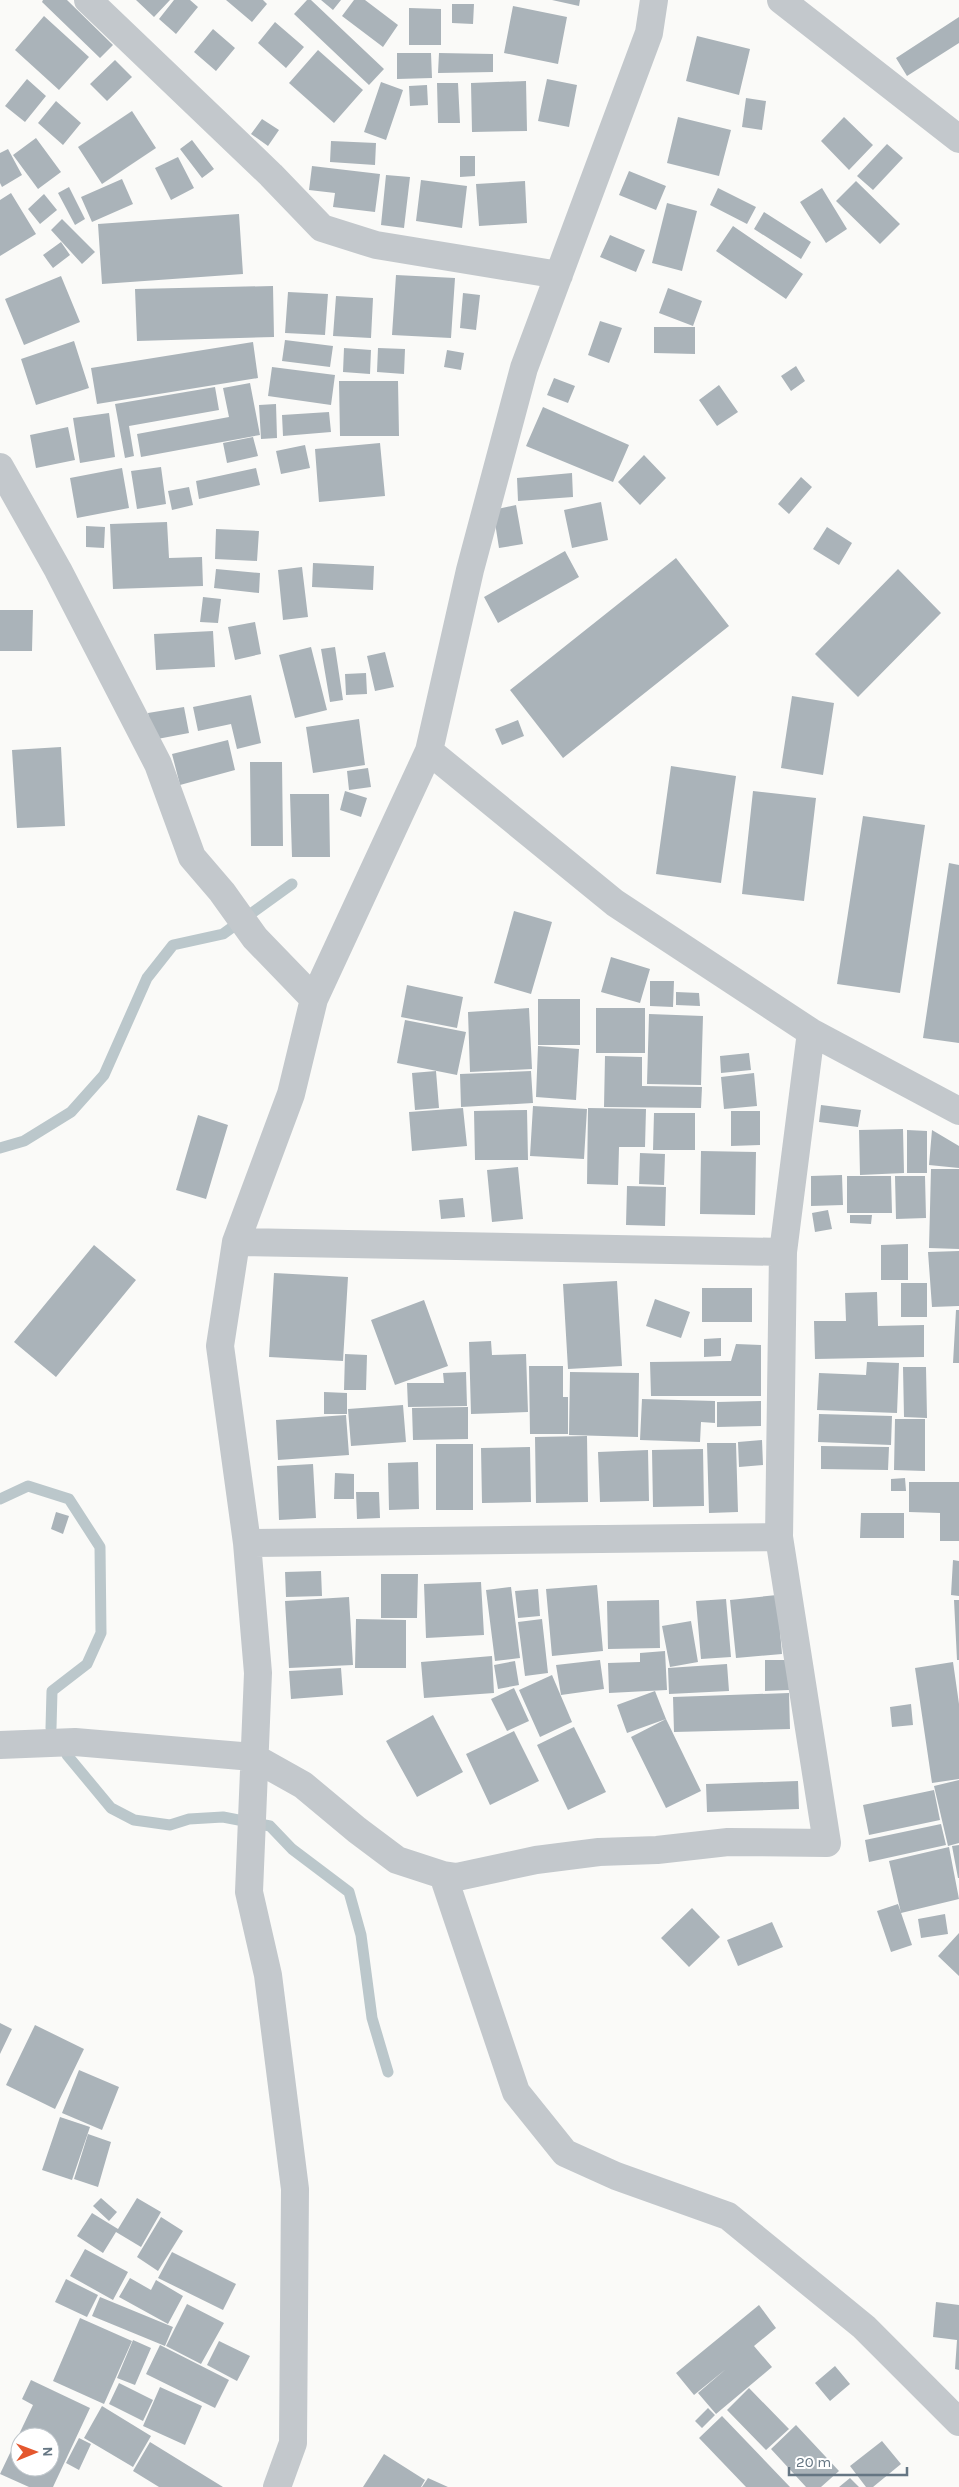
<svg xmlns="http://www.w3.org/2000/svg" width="959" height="2487" viewBox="0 0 959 2487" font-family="Karla,sans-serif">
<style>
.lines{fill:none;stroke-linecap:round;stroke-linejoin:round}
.stream{stroke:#bbc7cb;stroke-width:11}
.building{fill:#aab3b9;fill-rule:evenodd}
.minor{stroke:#c3c8cc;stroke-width:28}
</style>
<rect width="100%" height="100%" fill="#fafaf8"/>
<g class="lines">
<path class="stream" d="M0,1148L24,1141L71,1112L104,1075L147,978L173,945L223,934L292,884
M0,1499L28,1486L69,1499L100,1547L101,1633L87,1664L52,1691L51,1728
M67,1755L111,1808L134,1820L170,1825L189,1819L223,1817L270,1826L292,1849L349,1892L361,1935L372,2018L388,2072"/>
</g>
<path class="building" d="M43,0H67L113,45L100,58L42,2Z
M136,0H170L154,17Z
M174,0H190L198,7L176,34L159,19Z
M226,0H263L267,4L252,22Z
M307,0H311L384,69L369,85L294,14Z
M321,0H341L333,10Z
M354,0H365L398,25L383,47L342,16Z
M552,0H580L579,6Z
M452,4H474L473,24L452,23Z
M513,6L567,17L558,64L504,53Z
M409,8L441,9V45H409Z
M44,16L89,57L59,90L15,50Z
M959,17V43L907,76L896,58Z
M275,22L304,47L286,68L258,43Z
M213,29L235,48L216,71L194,52Z
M697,36L750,49L739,95L686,81Z
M318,50L363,90L334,123L289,83Z
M397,53H431L432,78L397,79Z
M439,53L493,54V72L438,73Z
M115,60L132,77L107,101L90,84Z
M27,79L46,96L25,122L5,106Z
M547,79L577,85L569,127L538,121Z
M526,81L527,131L472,132L471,83Z
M381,82L403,90L386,140L364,132Z
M437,83H458L460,123H438Z
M427,85L428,105L410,106L409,86Z
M746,98L766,101L762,130L742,127Z
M56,101L81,123L63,145L38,123Z
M132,111L156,148L102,184L78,147Z
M678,117L731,130L719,176L667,163Z
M844,117L873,145L849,170L821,141Z
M262,119L279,130L268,146L251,134Z
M36,138L61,172L38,189L13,155Z
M192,140L214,169L202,178L180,149Z
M331,141L376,143L375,165L330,162Z
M887,144L903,158L873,190L857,176Z
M8,149L22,175L2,187L0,183V153Z
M460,156H475V176L460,177Z
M178,157L194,188L171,200L155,168Z
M312,166L380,174L375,212L333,207L335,193L309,190Z
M629,171L666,186L656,210L619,195Z
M386,175L410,177L404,228L381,225Z
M122,179L133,204L92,222L81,197Z
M421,180L467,186L462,228L416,221Z
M525,181L527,223L479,226L476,184Z
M856,181L900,224L880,244L836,201Z
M69,187L85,219L75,225L58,193Z
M718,188L756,207L747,224L710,205Z
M822,188L847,229L826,243L800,202Z
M11,193L36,234L0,256V200Z
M44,194L57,210L40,224L28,209Z
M667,203L697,211L682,271L652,263Z
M764,212L811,242L801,259L754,229Z
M239,214L243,274L102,284L98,224Z
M62,219L95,252L82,264L51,230Z
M733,226L803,274L786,299L716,251Z
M610,235L645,250L636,272L600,257Z
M61,242L70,255L53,268L43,255Z
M396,275L455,278L451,338L392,335Z
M61,276L80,322L24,345L5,299Z
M273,286L274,337L137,341L135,289Z
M668,288L702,301L693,326L659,313Z
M288,292L328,294L325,335L285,333Z
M463,293L480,295L476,330L460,328Z
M336,296L373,298L371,338L333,336Z
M600,321L622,328L609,363L588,355Z
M654,327H695V354L654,353Z
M285,340L333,346L330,367L282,361Z
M74,341L89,388L36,405L21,359Z
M253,342L258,378L97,404L91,368Z
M344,348L371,350L370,374L343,372Z
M378,348L405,349L404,374L377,372Z
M447,350L464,353L461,370L444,367Z
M796,366L805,381L791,391L781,376Z
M272,367L335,375L331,405L268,396Z
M554,378L575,386L568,403L547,395Z
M339,381H398L399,436H340Z
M250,383L260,435L141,457L137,434L229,417L223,388Z
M719,385L738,412L717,426L699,400Z
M215,387L219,410L129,426L134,456L125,458L115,404Z
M276,404L277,438L261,439L259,405Z
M543,407L629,445L613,482L526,446Z
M329,412L331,432L283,436L282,415Z
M109,413L115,457L80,463L73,418Z
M68,427L75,460L36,468L30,435Z
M253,437L258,456L227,463L223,443Z
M380,443L385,496L319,502L315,449Z
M305,445L310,468L281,474L276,451Z
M644,455L666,478L640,505L618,482Z
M161,467L166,504L137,509L131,471Z
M122,468L129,508L77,518L70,478Z
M256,468L260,485L199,499L196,481Z
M572,473L573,497L518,501L517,478Z
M801,477L812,487L789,514L778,504Z
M189,487L193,505L172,510L168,491Z
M601,502L608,540L572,548L564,510Z
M516,505L523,544L499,548L493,510Z
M167,522L169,558L202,557L203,586L113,589L110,524Z
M86,526L105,527L104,548L86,547Z
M827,527L852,543L839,565L813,549Z
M216,529L259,531L257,561L215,559Z
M565,551L579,577L498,623L484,597Z
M676,558L729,626L563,758L510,690Z
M313,563L374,566L373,590L312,587Z
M302,567L308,617L283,620L278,570Z
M216,569L260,573L259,593L214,588Z
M898,569L941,613L858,697L815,654Z
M203,597L221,599L218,623L200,622Z
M0,610H33L32,651H0Z
M255,622L261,654L235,660L228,627Z
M213,631L215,667L156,670L154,634Z
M311,647L327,710L295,718L279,655Z
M335,647L343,700L330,702L321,649Z
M385,652L394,687L375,691L367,656Z
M366,673L367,694L346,695L345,674Z
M251,695L261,743L237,749L231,724L198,731L193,707Z
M792,696L834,703L823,775L781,768Z
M184,707L189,733L152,740L148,713Z
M359,719L365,765L313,773L306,727Z
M518,720L524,736L502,745L495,729Z
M228,740L235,770L180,785L172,754Z
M61,747L65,826L17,828L12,750Z
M250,762H282L283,846H251Z
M671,766L736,776L721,883L656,874Z
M368,768L371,787L349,790L347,771Z
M345,791L367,798L361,817L340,810Z
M753,791L816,798L804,901L742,894Z
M290,794H329L330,857H292Z
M863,816L925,825L900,993L837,984Z
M949,863L959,865V1043L923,1038Z
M514,911L552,922L531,994L494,983Z
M611,957L650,969L640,1003L601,992Z
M650,981H674L673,1007L650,1006Z
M407,985L463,997L457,1028L401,1017Z
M676,992L699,993L700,1006L676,1005Z
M538,999H580V1045H538Z
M529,1008L532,1069L470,1072L468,1012Z
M596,1008H645V1053H596Z
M649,1014L703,1016L701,1085L647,1084Z
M405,1020L466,1032L457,1075L397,1063Z
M538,1046L579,1049L576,1100L536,1097Z
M749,1053L751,1070L721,1073L720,1056Z
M605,1056L642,1057V1086L702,1087L701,1108L604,1107Z
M436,1071L439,1108L415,1110L412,1073Z
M531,1071L533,1103L461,1107L460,1074Z
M754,1073L757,1106L724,1109L721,1077Z
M821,1105L861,1110L858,1127L819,1122Z
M533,1106L587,1109L584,1159L530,1156Z
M463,1108L467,1146L412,1151L409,1112Z
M588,1108L646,1109L645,1147H619L618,1185L587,1184Z
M527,1110L528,1160H475L474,1111Z
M731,1111H760V1145L731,1146Z
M654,1113H695V1150H653Z
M198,1115L228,1125L206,1199L176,1190Z
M903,1129L904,1173L860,1175L859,1130Z
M907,1130L927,1131V1173H907Z
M932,1130L959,1146V1168L929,1165Z
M701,1151L756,1152L755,1215L700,1214Z
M640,1153L665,1154L664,1185L639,1184Z
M518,1167L523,1219L492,1222L487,1170Z
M931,1169H959V1249L929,1248Z
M842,1175L843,1205L811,1206V1176Z
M847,1176H891L892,1213H847Z
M895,1176H925L926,1218L896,1219Z
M627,1186L666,1187L665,1226L626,1225Z
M463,1198L465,1217L441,1219L439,1200Z
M828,1210L832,1229L815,1232L812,1213Z
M850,1215H872L871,1224L850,1223Z
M908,1244V1280H881V1245Z
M94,1245L136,1280L56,1377L14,1342Z
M959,1251V1306L932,1307L928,1252Z
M274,1273L348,1277L343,1361L269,1357Z
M617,1281L622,1366L568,1369L563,1284Z
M901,1283H927V1317H901Z
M702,1288H752V1322H702Z
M877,1292L878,1326L924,1325V1357L815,1359L814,1321H846L845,1293Z
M655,1299L690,1312L681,1338L646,1326Z
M424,1300L448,1366L395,1385L371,1320Z
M956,1310H959V1363H953Z
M721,1338V1356L704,1357V1339Z
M491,1341L492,1355L526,1354L528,1412L471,1414L469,1342Z
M736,1344L761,1345V1396H651L650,1362L731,1361Z
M345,1354L367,1355L366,1390H344Z
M867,1362L899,1363L897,1413L817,1410L819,1373L866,1375Z
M529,1366H563V1397H568V1434H530Z
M903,1367H926L927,1418L904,1417Z
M466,1372L467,1406L408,1407L407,1383H444L443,1373Z
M570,1372L639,1373L638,1437L569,1435Z
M324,1392L347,1393V1414H324Z
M642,1399L715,1401V1423L701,1422L700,1442L640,1440Z
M761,1401V1426L717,1427V1402Z
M403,1405L406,1442L351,1446L348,1409Z
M468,1407V1439L413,1440L412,1408Z
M819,1414L892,1416L891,1445L818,1442Z
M346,1415L349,1455L278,1460L276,1420Z
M895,1419H925V1471L894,1470Z
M587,1436L588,1502L536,1503L535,1437Z
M762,1440L763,1465L739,1467L738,1442Z
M707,1443H736L738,1512L709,1513Z
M436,1444H473V1510H436Z
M821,1446L889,1447L888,1470L821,1469Z
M530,1447L531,1502L482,1503L481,1448Z
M703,1449L704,1506L653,1507L652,1450Z
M648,1450L649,1501L600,1502L598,1452Z
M418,1462L419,1509L389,1510L388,1463Z
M313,1464L316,1518L279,1520L277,1466Z
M335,1473L354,1474V1499H334Z
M905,1478L906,1491H891V1479Z
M909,1482H959V1541H940V1513L909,1512Z
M356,1492H379L380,1518L357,1519Z
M56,1512L69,1516L63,1534L51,1529Z
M861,1513H904V1538H860Z
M953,1560L959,1561V1596L951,1595Z
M321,1571L322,1596L286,1597L285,1572Z
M381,1574H418L417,1618H381Z
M481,1582L484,1635L426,1638L424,1584Z
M597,1585L603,1651L552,1656L546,1589Z
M511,1587L520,1658L495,1661L486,1590Z
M538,1589L540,1616L518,1618L515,1591Z
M777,1595L782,1654L736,1658L730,1600Z
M349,1597L353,1665L289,1668L285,1601Z
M726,1599L731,1657L701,1659L696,1601Z
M659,1600L660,1648L608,1649L607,1601Z
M954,1600H959V1660H957Z
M356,1619L406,1620V1668H355Z
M542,1619L548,1673L525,1676L518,1622Z
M691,1621L698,1662L670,1667L662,1626Z
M665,1651L667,1690L609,1693L608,1663L640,1662V1653Z
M492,1656L494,1693L424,1698L421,1662Z
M600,1660L604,1689L561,1695L556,1665Z
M765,1660H788L789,1690L765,1691Z
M515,1661L519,1685L498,1689L494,1665Z
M953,1662L959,1704V1779L932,1783L915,1668Z
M727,1664L729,1691L669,1694L668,1668Z
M341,1668L343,1695L291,1699L289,1671Z
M552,1675L572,1722L540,1737L519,1690Z
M514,1688L529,1721L507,1731L491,1699Z
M655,1691L666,1719L627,1733L617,1705Z
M789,1693L790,1729L674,1732L673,1697Z
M911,1704L913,1725L892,1727L890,1707Z
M433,1715L463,1772L417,1797L386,1741Z
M666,1719L701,1791L666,1808L631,1737Z
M574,1727L606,1792L568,1810L537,1745Z
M514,1731L539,1781L490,1805L466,1754Z
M959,1780V1843L948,1846L934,1786Z
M798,1781L799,1809L707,1812L706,1784Z
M934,1790L940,1820L869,1835L863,1805Z
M941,1824L946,1845L869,1862L865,1840Z
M959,1845V1878H958L952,1846Z
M949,1847L959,1899L901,1913L889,1861Z
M898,1904L912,1945L891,1952L877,1911Z
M692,1908L720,1937L689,1967L661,1938Z
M945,1914L948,1934L921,1938L918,1919Z
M772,1922L783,1947L738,1966L727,1940Z
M959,1933V1976L938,1956Z
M0,2023L12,2029L0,2054Z
M35,2025L84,2049L55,2109L6,2085Z
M79,2070L119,2087L102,2130L62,2113Z
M60,2117L90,2127L72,2180L42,2170Z
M88,2134L111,2142L98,2187L74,2179Z
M101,2198L117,2212L109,2221L93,2206Z
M137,2198L161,2212L141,2247L116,2232L103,2253L77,2236L92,2213L118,2229Z
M161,2217L183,2231L158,2271L137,2257Z
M85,2249L128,2272L113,2300L70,2276Z
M172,2252L236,2284L223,2310L158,2278Z
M130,2278L151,2290L156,2280L183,2296L168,2324L119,2297Z
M66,2279L98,2295L87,2317L55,2302Z
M100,2297L173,2327L165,2346L92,2316Z
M936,2302L959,2305V2370L955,2369L957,2340L933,2337Z
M187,2304L224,2323L201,2364L166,2346Z
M759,2305L776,2328L754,2346L772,2367L716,2414L698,2393L726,2369L694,2395L676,2373Z
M80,2318L132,2341L104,2404L53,2381Z
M133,2340L151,2348L135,2385L117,2378Z
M219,2341L250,2356L237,2381L207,2365Z
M160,2345L229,2380L215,2408L146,2374Z
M835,2366L850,2384L830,2401L815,2383Z
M31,2380L90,2408L53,2487H29L0,2474L33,2405L22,2399ZM20,2437H50V2467H20Z
M119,2383L153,2400L143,2421L109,2404Z
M160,2387L202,2406L185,2445L143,2426Z
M749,2388L789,2429L766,2450L727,2410Z
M102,2406L151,2436L133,2467L84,2438Z
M708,2408L715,2415L702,2428L695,2421Z
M722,2416L790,2487H746L699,2438Z
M796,2425L839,2471L821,2487H806L771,2449Z
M79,2438L91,2444L79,2470L66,2463Z
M882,2441L901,2464L873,2487H866L850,2466Z
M150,2442L223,2487H159L133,2471Z
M384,2454L425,2480L421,2487H363Z
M428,2478L448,2487H422Z
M850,2478L859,2487H839Z"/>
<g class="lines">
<path class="minor" d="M88,0L271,175L322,228L376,245L559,275
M781,0L959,139
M0,467L58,570L158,764L192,857L222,892L255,938L314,999
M429,751L615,903L811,1032L959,1111
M236,1242L783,1252L811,1032
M247,1543L779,1537
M0,1745L75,1742L253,1757L303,1785L357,1830L397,1860L443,1875L457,1877L536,1860L599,1852L657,1850L728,1842L827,1843L779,1537L783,1252
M443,1875L516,2092L565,2153L616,2176L728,2216L864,2327L959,2422
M277,2487L293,2443L295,2189L268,1975L249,1892L258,1673L247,1543L220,1346L236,1242L291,1094L314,999L429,751L470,570L524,368L649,33L654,0"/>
</g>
<g transform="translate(35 2452) rotate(89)"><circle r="24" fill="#ffffff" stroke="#c1c8cd"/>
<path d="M0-4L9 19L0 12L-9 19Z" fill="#e4572e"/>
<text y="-8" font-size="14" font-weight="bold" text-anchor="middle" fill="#657683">N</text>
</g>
<path d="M789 2467v8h118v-8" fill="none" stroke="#657683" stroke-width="2.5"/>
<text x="796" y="2467" font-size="15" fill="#657683" stroke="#ffffff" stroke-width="4" paint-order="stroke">20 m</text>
</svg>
